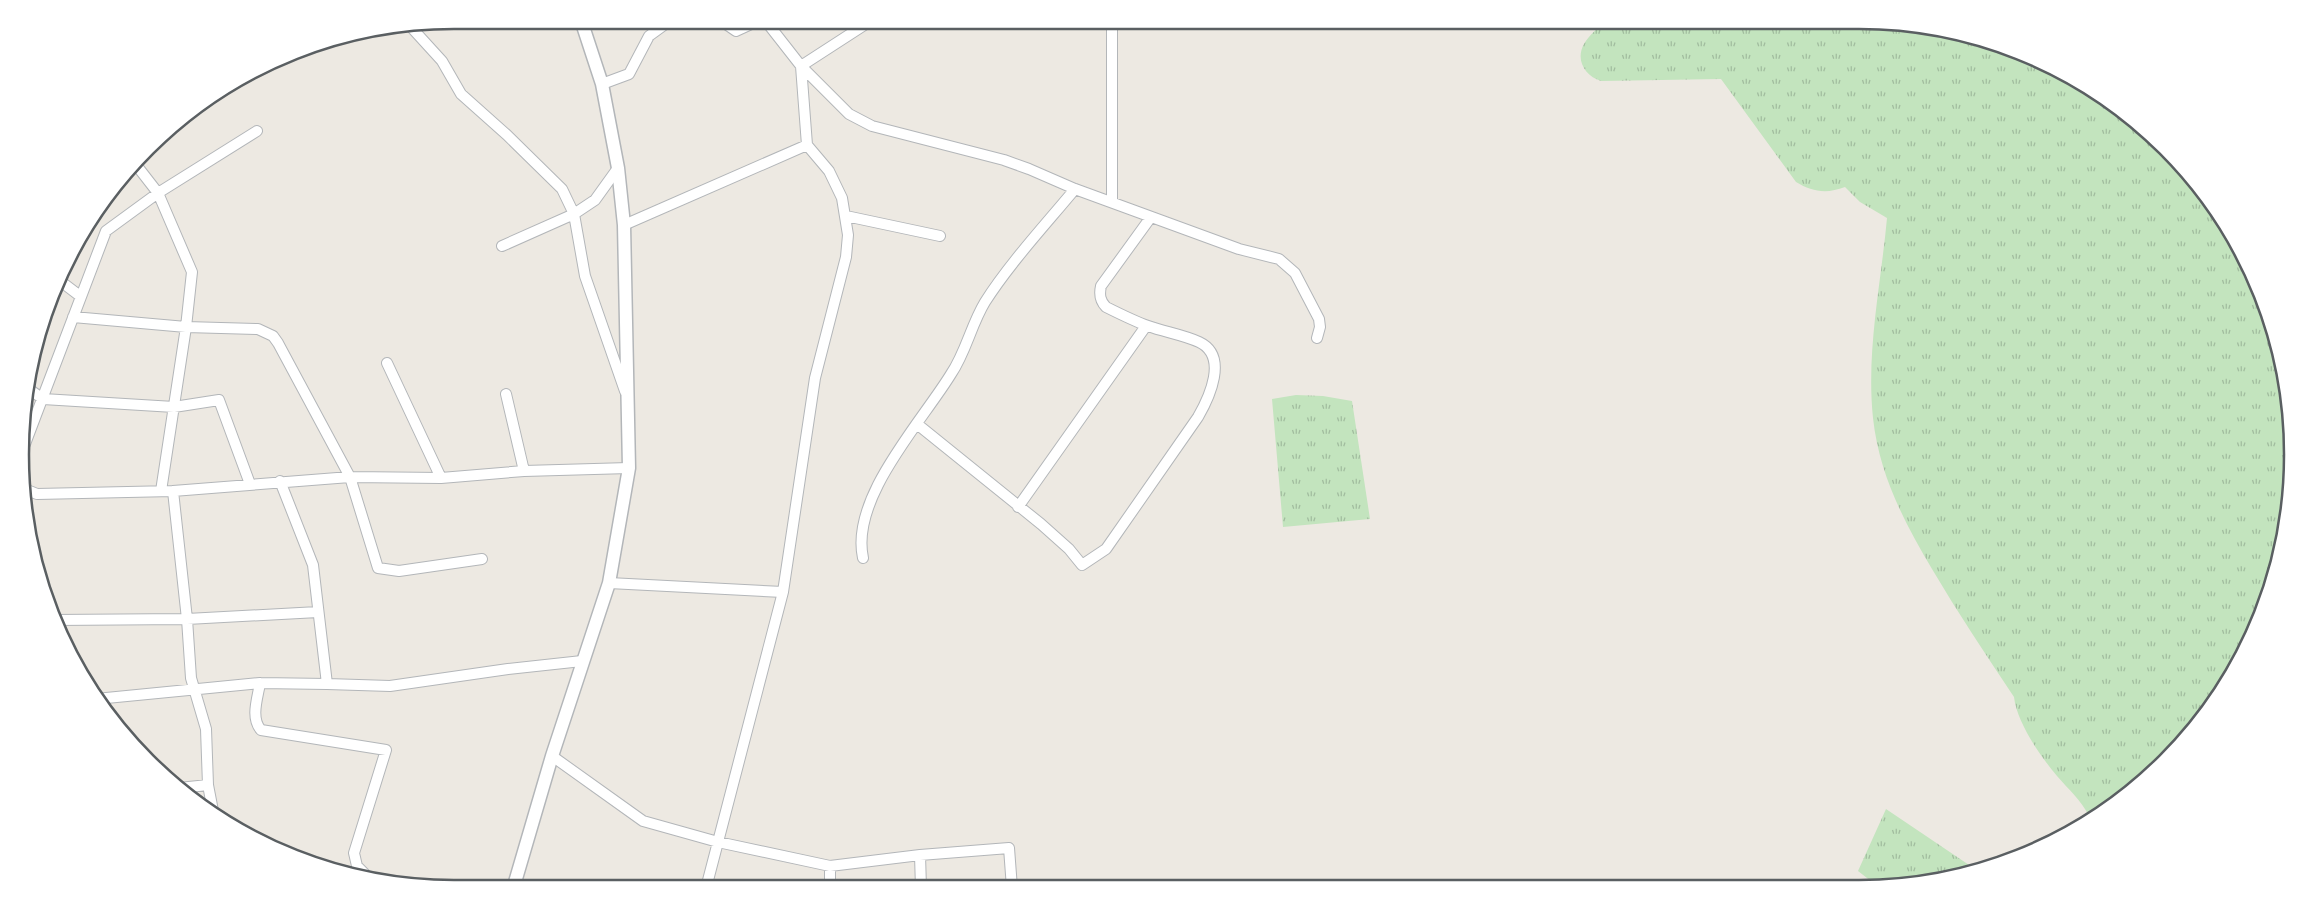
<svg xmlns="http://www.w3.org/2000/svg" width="2313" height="909" viewBox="0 0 2313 909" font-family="'Asap Condensed',sans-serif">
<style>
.grass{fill:url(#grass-tufts)}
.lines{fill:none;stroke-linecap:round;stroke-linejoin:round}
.minor-casing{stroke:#b3b6b9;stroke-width:12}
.tertiary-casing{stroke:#b3b6b9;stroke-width:15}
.minor{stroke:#fff;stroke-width:10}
.tertiary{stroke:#fff;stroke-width:12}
.rim{fill:none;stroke:#5a5f62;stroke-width:2.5}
</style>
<defs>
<pattern id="grass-tufts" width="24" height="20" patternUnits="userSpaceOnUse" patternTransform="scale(1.25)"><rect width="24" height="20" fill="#c3e4be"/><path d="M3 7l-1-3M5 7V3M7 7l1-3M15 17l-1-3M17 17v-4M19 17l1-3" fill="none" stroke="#a1bc9e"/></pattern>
</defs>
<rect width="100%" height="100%" fill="#ede9e2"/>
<path class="grass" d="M1604,20H1858L1998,43L2075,78L2145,128L2203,190L2248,262L2278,342L2292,426L2289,511L2270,594L2220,696L2145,781L2089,816C2081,800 2069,790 2057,776C2041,757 2017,723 2014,697C1986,655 1958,613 1932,569C1904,522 1879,474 1873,418C1866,351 1881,284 1887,218L1860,202L1845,187C1827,194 1812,192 1796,182L1721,79L1601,81C1585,76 1575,60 1584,44C1589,35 1598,29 1604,20Z
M1296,395L1323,396L1352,401L1370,519L1283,527L1272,399Z
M1886,809L1975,869L1915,885H1876L1858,871Z"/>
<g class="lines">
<g class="minor-casing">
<path id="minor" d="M720,20L736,31L760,20
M765,20L801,66L807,145
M872,20L801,66L849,114L872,126L1004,160L1029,169L1075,189L1239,249L1279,259L1295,273L1319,319L1320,327L1317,338
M411,27L442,61L461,94L507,135L562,189L574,214L585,276L625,391
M602,84L629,74L649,36L671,20
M137,166L158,193L192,272L186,327L161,491
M1112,201V20
M846,216L940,236
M624,225L807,145L829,171L842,198L848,235L846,257L815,378L783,592L706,888
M502,246L574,214L595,200L618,168
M59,280L80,296
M73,317L186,327L258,329L273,336L278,343L350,477L378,568L399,571L482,559
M387,363L441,478
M26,387L43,399L174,407L219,400L250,484
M506,394L524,471
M917,424L1041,524L1069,549L1082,565L1106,549L1198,417C1209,398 1229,356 1199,342C1184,335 1165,332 1148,326C1134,321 1120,314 1106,307C1100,301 1099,295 1101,286L1151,217
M25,444L106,231L158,193L257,131
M27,490L37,494L173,491L350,477L441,478L524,471L629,468
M173,491L187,619L191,678L206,729L208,785L213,811
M1018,507L1146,326
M863,558C850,498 921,423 951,374C966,352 971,325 985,302C1009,264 1046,224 1075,189
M609,583L783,592
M53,620L187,619L318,612
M260,683C258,697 250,718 261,730L386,750L354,853L357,866L365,874
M327,684L390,686L508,669L582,661
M96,699L260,683L327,684L313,565L280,481
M552,756L643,821L718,842L830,866L920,855L1009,848L1012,888
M179,788L208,785
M920,855L921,888
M830,866V888"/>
</g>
<g class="tertiary-casing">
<path id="tertiary" d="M513,889L552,756L609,583L629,468L624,225L618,168L602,84L581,20"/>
</g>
<use href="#minor" class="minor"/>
<use href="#tertiary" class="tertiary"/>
</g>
<path d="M0 0H2313V909H0ZM454 29H1859A425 425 0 0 1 2284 454V455A425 425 0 0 1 1859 880H454A425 425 0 0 1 29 455V454A425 425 0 0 1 454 29Z" fill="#fff" fill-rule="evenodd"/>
<path class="rim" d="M454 29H1859A425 425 0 0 1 2284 454V455A425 425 0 0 1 1859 880H454A425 425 0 0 1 29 455V454A425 425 0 0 1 454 29Z"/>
</svg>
